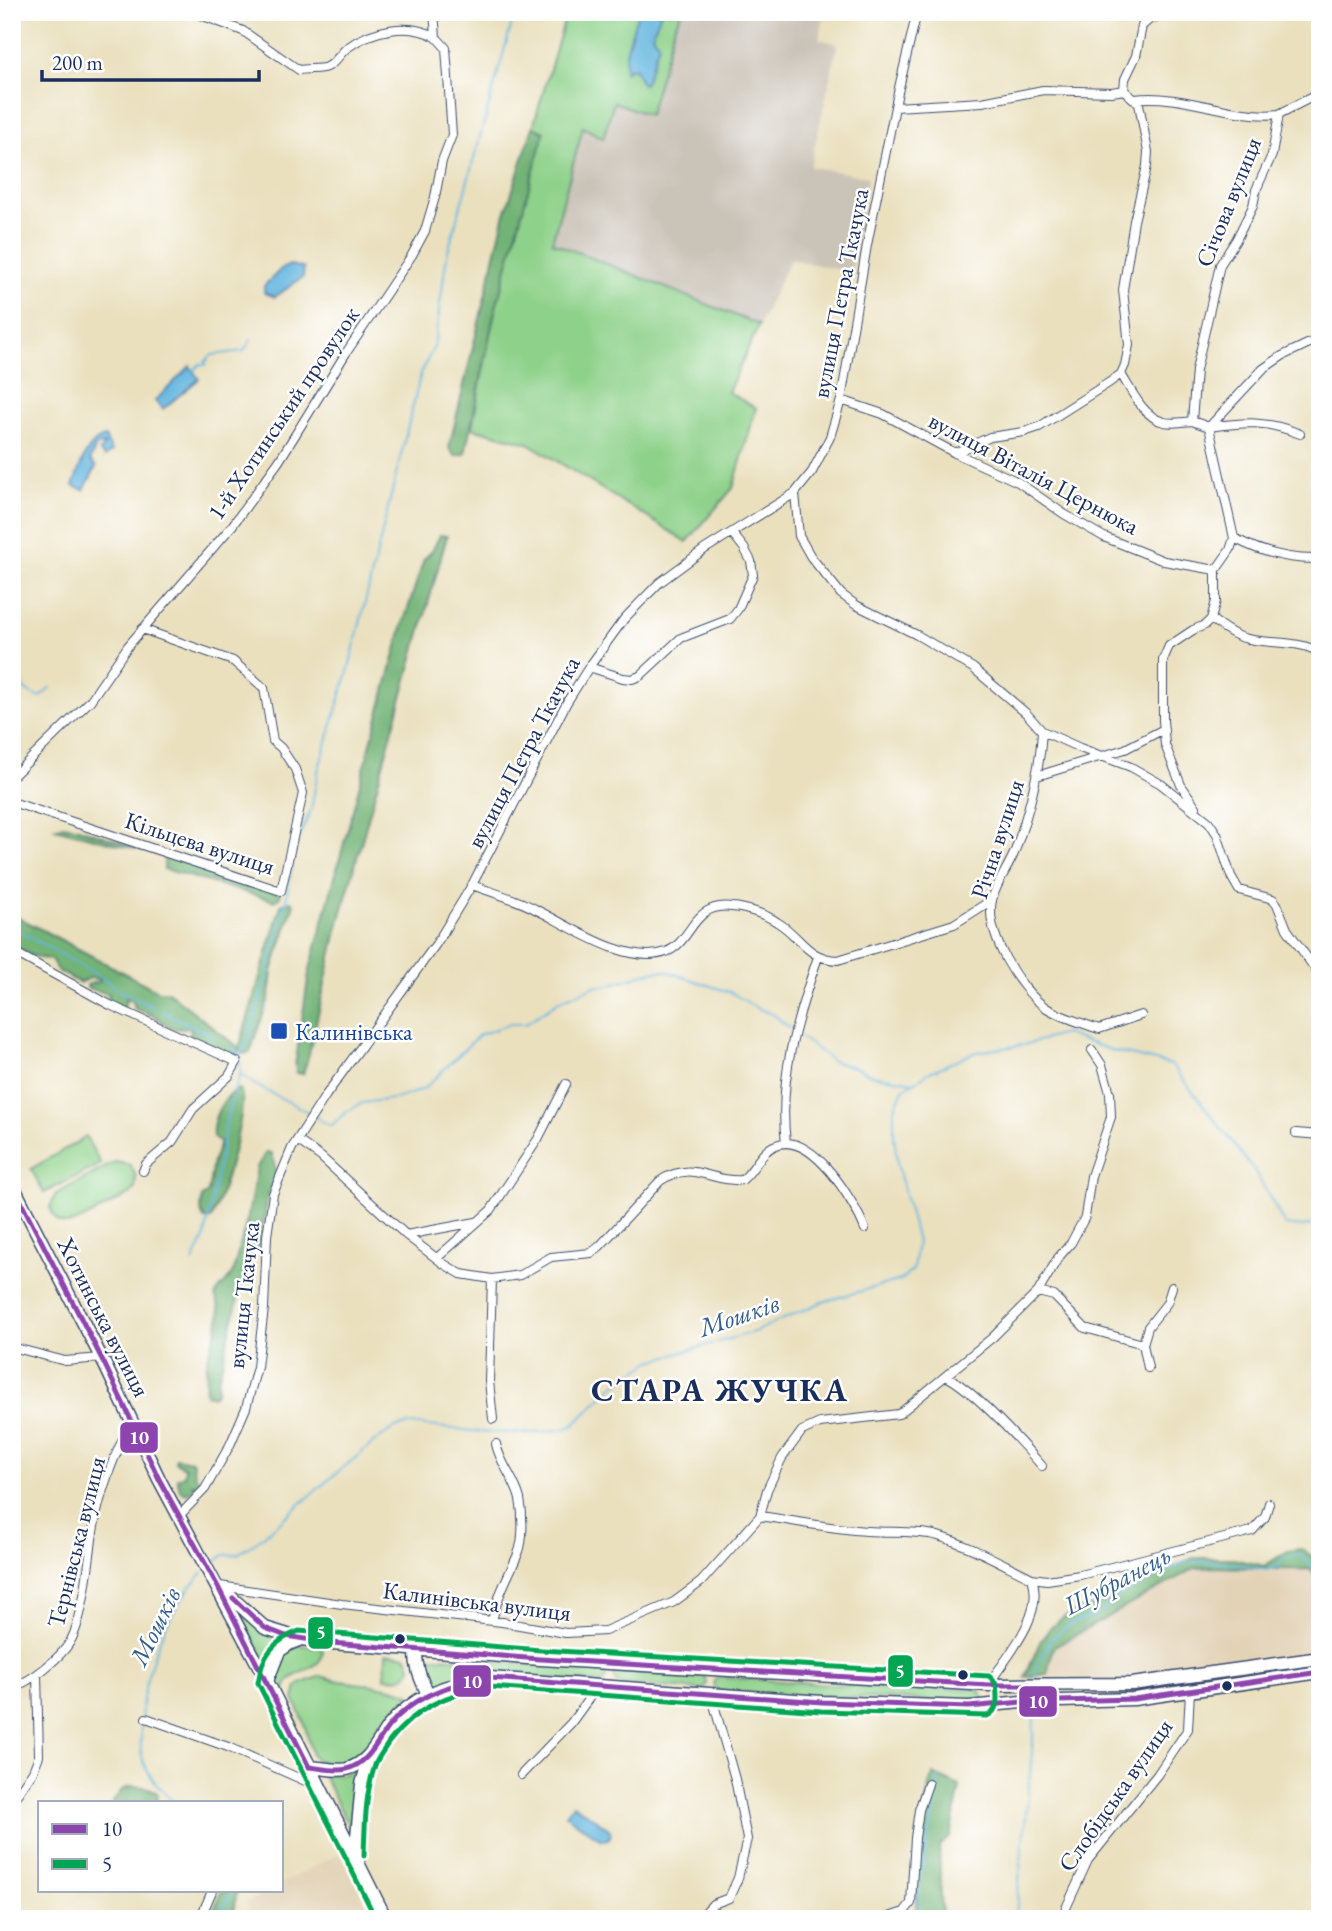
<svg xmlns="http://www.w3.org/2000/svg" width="1332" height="1931" viewBox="0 0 1332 1931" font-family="'EB Garamond',serif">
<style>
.built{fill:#e2d2b6}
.industrial{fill:#cac3b8}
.green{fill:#8ed18a;stroke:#548074;stroke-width:2}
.forest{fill:#72b376;stroke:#46716a;stroke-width:2}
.water{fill:#64b6df;stroke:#40729e;stroke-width:2}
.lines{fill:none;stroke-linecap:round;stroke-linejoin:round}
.stream{stroke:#64b6df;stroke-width:2}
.minor-casing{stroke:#3a4a6c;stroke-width:10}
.primary-casing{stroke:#3a4a6c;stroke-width:15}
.trunk-casing{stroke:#3a4a6c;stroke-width:15}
.minor{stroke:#fff;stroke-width:8}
.primary{stroke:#fff;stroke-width:12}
.trunk{stroke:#fff;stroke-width:12}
.bus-1-casing{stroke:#fff;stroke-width:10}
.bus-2-casing{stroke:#fff;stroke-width:10}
.bus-1{stroke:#8e44ad;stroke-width:5}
.bus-2{stroke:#00a651;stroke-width:5}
.transit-dot{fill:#1a4fb4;stroke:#fff;stroke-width:2.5}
.bus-dot{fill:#1b2f5e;stroke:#fff;stroke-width:2.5}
.labels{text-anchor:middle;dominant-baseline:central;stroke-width:5;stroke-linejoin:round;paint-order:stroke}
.street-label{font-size:24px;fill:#1b2f5e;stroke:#fff}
.transit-label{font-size:24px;fill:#164399;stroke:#fff;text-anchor:start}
.water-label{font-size:26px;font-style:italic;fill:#355e8b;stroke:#fff}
.district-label{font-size:32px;font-weight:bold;letter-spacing:2px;fill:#1b2f5e;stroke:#fff}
.line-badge{stroke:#fff;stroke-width:2.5}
.badge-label{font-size:19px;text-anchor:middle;font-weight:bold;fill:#fff}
</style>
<rect width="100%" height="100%" fill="#fff"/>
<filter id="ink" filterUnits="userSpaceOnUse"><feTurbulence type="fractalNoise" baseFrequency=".0143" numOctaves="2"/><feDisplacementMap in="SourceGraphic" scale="14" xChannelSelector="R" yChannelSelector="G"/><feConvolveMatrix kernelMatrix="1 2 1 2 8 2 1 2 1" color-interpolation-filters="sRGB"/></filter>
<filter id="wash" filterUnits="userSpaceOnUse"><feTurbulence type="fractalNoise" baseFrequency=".00686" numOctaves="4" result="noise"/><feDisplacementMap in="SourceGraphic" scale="28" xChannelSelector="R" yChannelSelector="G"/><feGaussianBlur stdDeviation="1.57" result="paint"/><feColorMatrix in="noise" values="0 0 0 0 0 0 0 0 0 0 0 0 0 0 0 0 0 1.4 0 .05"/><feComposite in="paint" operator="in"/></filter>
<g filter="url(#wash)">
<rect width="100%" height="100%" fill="#eae0be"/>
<path class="built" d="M1216,1567L1278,1571L1310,1569L1320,1582V1661L1051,1689L1047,1674L1053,1648L1195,1568Z
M340,1853L374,1919H253L246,1903L267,1891H282V1883Z"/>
<path class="industrial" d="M682,12H825L819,39L838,44L810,167L868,177L851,272L790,259L759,325L552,242L583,126L614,102L675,25Z"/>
<path class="green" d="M574,12H638L626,71L630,68L635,69L645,83L659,44L652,35L661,12H682L675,25L649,115L614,102L603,138L583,127L552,242L759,325L728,392L756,408L733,488L687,542L528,443L472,428L494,315L544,132L533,127L566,15H573Z
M86,1137L101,1164L44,1193L31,1169Z
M115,1162L130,1165L136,1176L135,1188L130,1194C116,1200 83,1223 69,1224C58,1225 53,1217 50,1207L56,1194Z
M240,1613L275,1638L287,1641L267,1668Z
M299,1645L321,1647L323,1651C322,1675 280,1669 286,1695C287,1704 293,1714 297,1722L295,1724C280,1693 258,1666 299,1645Z
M386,1653L407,1656L411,1667C406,1680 397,1679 385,1678Z
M422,1656L605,1669L606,1678L602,1683L535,1678L432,1687L420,1658Z
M618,1670L705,1676L707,1684L704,1690L617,1684L614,1676Z
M321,1676C350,1687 384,1681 411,1695L394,1710L364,1752L345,1763L329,1764L316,1760L312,1754L304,1722L294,1699L297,1687L302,1683Z
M717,1677L891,1688L978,1689L983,1696L982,1701L977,1703L716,1691L714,1683Z
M361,1767L356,1783L350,1828L322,1773L341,1775Z"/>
<path class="forest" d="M533,127L544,132L494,315L465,454L455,456L449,448L504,217Z
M440,535L447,536L338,926L309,1054L303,1074L297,1073L295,1066L309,973L403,624L424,559L432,551Z
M63,825L75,827L280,893V897L275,901L164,869V856L55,828Z
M291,901L294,904L272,971L269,998L250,1052L243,1054L239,1049L236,1055L227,1054L190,1037L191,1030L189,1027C166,1033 168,1022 152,1015C146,1012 140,1011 135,1009L133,1001L126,998L124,1009L108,1002L109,994L87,988V985L100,981L99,979L90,978L80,983L58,971L51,959L38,958L12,946V914L158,991H167L239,1048L281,905Z
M240,1089C250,1103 221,1201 211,1219H204L201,1211L202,1197L208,1193L213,1161L220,1142L213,1137C211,1120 223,1094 240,1089Z
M266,1152L272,1153L276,1174L268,1196L259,1247L246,1259L245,1266L248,1270L239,1295L218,1381L217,1392L213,1396L206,1394C205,1379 206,1359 212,1344C218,1328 224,1313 215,1296C219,1286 228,1283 233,1272L248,1216L257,1167Z
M176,1458L192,1461L196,1477L201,1481L199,1484H192L195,1487L193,1490L186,1493L180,1490L177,1478L184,1475L185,1467L175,1462Z
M1301,1549L1312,1556L1320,1564V1582L1310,1569C1271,1571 1233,1565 1195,1568L1053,1648L1047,1674L1025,1677L1040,1642L1050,1628L1065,1616L1081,1609L1107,1602L1193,1558H1229L1264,1566L1288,1551Z
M933,1774L960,1786L950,1837L939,1846L942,1919H917C913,1869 919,1822 933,1774Z
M132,1786C142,1787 151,1786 158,1794L157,1803H112L123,1789Z
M221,1891H237L232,1919H208L218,1901Z"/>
<path class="water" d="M638,12H661L652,35L659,44L645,83L642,84L635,69L630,68L625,72C624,46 632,36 638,12Z
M290,265L304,268L303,277L275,297L264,293V286L281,269Z
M190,366L199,379L163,409L155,401Z
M105,437L112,451L105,457L100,452L105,444L96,446L90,460L96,467L84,490L73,486C79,470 87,440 105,437Z
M573,1804L609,1829L611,1834L608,1839L602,1840L566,1815Z"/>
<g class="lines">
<path class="stream" d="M194,370L200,364L206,365L205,362L212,355L244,351L251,340
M12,665C19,679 22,694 40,697L51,687
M12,927L96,974L121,992L153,1007
M163,1012L213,1036
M800,1037L834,1062L860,1069L871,1075L914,1082
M233,1048L240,1055V1074C260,1091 287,1099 309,1113
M240,1055L248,1041L266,980L285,907L295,846L311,810L318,771L349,668L421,373L434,347L447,255L515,12
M314,1116L328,1125H332L346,1112L362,1103L399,1098L424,1089L479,1035L510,1024H525L559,1001L595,986H604L655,971H665L732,993L757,1008L774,1015L790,1028
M193,1262L205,1236L229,1108L240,1074
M212,1565L224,1555L238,1554L260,1539L327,1481L382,1436L395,1428L410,1424L482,1432L534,1433L564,1429L574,1425L613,1386L651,1361L754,1332L822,1302L901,1280L913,1270L917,1242L898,1167L894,1137V1110L903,1089L930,1072L976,1052L1023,1045L1065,1034L1113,1051L1172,1065L1254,1170L1285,1225L1303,1227L1320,1223
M1035,1678L1036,1668L1051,1639L1068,1625L1100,1613L1121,1595L1154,1577L1188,1562H1223L1267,1570L1277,1567L1283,1560L1295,1555L1303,1557L1320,1575
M176,1803C161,1792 147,1775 142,1756C140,1750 141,1741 141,1735C139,1680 164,1612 203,1573
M217,1919L232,1892
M924,1919L918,1904L920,1878L936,1803L939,1776
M1016,1919C1020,1851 1032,1783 1034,1715"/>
</g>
</g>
<g filter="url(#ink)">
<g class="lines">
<g class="minor-casing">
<path id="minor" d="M193,12L243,31L299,70C308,68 318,70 327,67C335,64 340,53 347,48C372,29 409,22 436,37
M1320,93L1279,114L1272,155L1256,190L1253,206L1236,240L1220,265L1196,370L1192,421L1209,427L1234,538C1260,552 1290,560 1320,559
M1135,99C1184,93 1231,119 1279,114
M895,107L982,102L1043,90L1112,92L1124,90
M1121,374C1131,390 1143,417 1164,422C1173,424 1183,422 1192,421
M841,400L883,414L955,453L1018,482L1064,514L1104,537L1164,561L1216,570L1230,550L1234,538
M1209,427L1263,369L1282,356L1320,338
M1209,427C1245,422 1266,420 1300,434
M955,453L990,437L1024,432L1039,427L1110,382L1121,374L1125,365L1129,345L1123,290L1134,221L1147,166L1148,152L1139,104L1124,90L1125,79L1136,56L1142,26L1150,19L1173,12
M795,493L799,536L811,557L841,594L856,605L917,635L973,668L1027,714L1042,731L1080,748L1131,767L1161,784L1209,822L1217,834L1231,876L1239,890L1273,899L1277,904L1287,929L1320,976
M1211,619C1221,626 1232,635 1244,638C1268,645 1299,639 1320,653
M589,667L623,678L632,679L640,676L681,638L730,619L738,609L753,575L751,561L744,548L732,533
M1042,731C1040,772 1029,811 1015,851C1009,867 996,883 992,900C985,933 1018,988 1045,1007C1060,1017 1082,1023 1099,1029L1141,1015
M1037,776L1125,749L1164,729
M12,777L90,701L128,646L232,526L279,461L346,353L412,255L425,231L435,197L442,161L452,135L446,48L436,37L434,12
M12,802L281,891L303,793L295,769L281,748L273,741L264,688L233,661L142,629
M1196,807L1181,785L1165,745L1163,720V660L1169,646L1193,630L1205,625L1211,619L1216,601V570
M472,885C494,893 517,899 537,910C570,926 627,966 666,952C693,942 691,902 732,907C746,908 765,914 777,922C801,936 806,959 838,960L954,924L992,900
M12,951L110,1005L237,1062L229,1076L193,1109L172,1142L146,1164L143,1171
M1296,1133L1320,1135
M297,1140L321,1157L406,1235L444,1264L461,1274L492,1279
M786,1143C778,1079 797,1017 818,957
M406,1235L476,1222
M437,1258L491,1210L538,1139L566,1084
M1038,1292L1054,1296L1085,1328L1143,1344L1148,1327L1167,1303L1172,1287
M1143,1344L1148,1368
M12,1347L65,1361L101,1358
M946,1376C975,1391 1020,1441 1042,1466
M493,1419L489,1381L492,1279L520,1275L551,1257L591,1253L600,1246L660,1181C692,1159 711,1183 742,1180C755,1170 760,1151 776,1145C812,1131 854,1201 865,1229
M180,1515L205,1489L230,1445L246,1408L257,1367L264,1308L267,1236L273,1194L292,1148L326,1095L436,944L472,885L567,702L589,667L624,619L659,583L705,549L795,493L812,472L830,437L841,400L867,245L898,92L917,12
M760,1516C796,1521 831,1529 867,1531C891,1533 915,1530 938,1536C971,1546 1001,1563 1032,1578
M220,1586L342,1604L502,1622L566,1633L605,1631L674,1602L701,1582L760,1516L767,1490L782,1458L802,1431L820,1423L899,1414L993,1337L1038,1292L1058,1258L1071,1243L1085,1217L1091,1176L1111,1117L1110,1093L1102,1065L1092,1050
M492,1621C497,1596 508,1577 518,1554C524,1540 523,1514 520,1499C515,1479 500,1464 496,1444
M988,1685C1008,1655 1045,1615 1032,1578L1047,1580L1080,1575L1252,1531L1265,1517L1269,1503
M12,1687C30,1683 61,1657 70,1642C84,1618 89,1560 93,1532C99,1496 113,1453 133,1422
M146,1718L228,1747L319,1787
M521,1775L571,1723L598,1686
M12,1802L33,1771L39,1756L37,1675
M200,1919L212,1891
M699,1919L713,1904L729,1898L738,1878L747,1839L735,1779L711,1694
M883,1919L904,1912L911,1903L915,1838L919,1810L928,1784
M1061,1919L1088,1860L1157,1775L1188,1729L1190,1691"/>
</g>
<g class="primary-casing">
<path id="primary" d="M416,1648C415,1666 420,1678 428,1694
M267,1681L279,1651L289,1644L301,1639L331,1643L540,1659L988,1685L1132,1684L1320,1658
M309,1767C322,1767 334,1772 347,1769C369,1763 376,1744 388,1727C413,1696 450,1682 489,1678L822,1702L969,1707L1022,1702L1134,1699L1320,1672"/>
</g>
<g class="trunk-casing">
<path id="trunk" d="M12,1184L105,1365L159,1479L267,1681L386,1919
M223,1590L265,1628L301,1639
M355,1857L362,1784L370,1756"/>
</g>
<use href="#minor" class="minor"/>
<use href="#primary" class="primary"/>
<use href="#trunk" class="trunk"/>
<g class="bus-1-casing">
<path id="bus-1" d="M12,1184L105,1365L159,1479L217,1585L309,1767C321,1768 335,1772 347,1769C369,1763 376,1743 388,1727C413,1696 451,1683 489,1678L822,1702L969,1707L1022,1702L1134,1699L1320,1672
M233,1598L265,1628L286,1636L331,1643L540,1659L988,1685H1029"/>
</g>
<g class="bus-2-casing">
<path id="bus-2" d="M347,1860L258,1683C262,1655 273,1641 299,1631L541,1650L989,1676L996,1683C997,1694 1000,1712 987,1716L821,1711L489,1687C448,1693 415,1708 389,1742C384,1750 378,1757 375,1765C365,1794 365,1826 364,1856
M348,1863L376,1919"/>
</g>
<use href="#bus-1" class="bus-1"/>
<use href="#bus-2" class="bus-2"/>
</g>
</g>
<rect class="transit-dot" x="270" y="1022" width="18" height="18" rx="3.5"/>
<g class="bus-dot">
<circle cx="400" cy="1639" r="6"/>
<circle cx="963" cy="1675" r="6"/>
<circle cx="1227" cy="1686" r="6"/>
</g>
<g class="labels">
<g class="street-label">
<text transform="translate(1228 202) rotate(-68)">Січова вулиця</text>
<text transform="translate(840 293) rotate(-79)">вулиця Петра Ткачука</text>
<text transform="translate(283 413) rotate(-56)">1-й Хотинський провулок</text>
<text transform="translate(1034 473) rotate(28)">вулиця Віталія Цернюка</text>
<text transform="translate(523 752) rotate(-62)">вулиця Петра Ткачука</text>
<text transform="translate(997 839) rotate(-72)">Річна вулиця</text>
<text transform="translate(200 843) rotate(18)">Кільцева вулиця</text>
<text transform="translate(243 1295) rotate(-84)">вулиця Ткачука</text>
<text transform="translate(104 1317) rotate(63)">Хотинська вулиця</text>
<text transform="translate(76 1542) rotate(-76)">Тернівська вулиця</text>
<text transform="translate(477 1601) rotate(7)">Калинівська вулиця</text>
<text transform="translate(1115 1795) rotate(-55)">Слобідська вулиця</text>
</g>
<g class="transit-label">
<text x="295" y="1031">Калинівська</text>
</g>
<g class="water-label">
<text transform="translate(739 1315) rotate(-19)">Мошків</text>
<text transform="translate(1117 1580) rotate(-28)">Шубранець</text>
<text transform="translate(155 1626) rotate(-64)">Мошків</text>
</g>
<g class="district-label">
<text x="720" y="1390">СТАРА ЖУЧКА</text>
</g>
</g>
<g class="line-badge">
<rect x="119" y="1421" width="40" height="33" rx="7" fill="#8e44ad"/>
<rect x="307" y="1616" width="27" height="34" rx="7" fill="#00a651"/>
<rect x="887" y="1654" width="27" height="34" rx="7" fill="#00a651"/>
<rect x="452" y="1664" width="40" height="34" rx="7" fill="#8e44ad"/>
<rect x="1018" y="1685" width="40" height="33" rx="7" fill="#8e44ad"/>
</g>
<g class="badge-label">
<text x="139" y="1444">10</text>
<text x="321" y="1639">5</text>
<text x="900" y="1678">5</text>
<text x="472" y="1688">10</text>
<text x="1038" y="1708">10</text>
</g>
<rect width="1332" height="1931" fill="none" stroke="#fff" stroke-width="42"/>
<rect x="38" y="1801" width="245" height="91" fill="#ffffff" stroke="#a4acbf" stroke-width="2"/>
<rect x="52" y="1824" width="35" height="10" fill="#8e44ad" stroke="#a4acbf" stroke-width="2"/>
<text x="102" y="1836" font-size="21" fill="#1b2f5e">10</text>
<rect x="52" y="1859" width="35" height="10" fill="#00a651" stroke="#a4acbf" stroke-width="2"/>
<text x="102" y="1871" font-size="21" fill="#1b2f5e">5</text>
<path d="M42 70v10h217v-10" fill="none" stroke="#1b2f5e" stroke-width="3.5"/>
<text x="52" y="70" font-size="21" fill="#1b2f5e" stroke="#ffffff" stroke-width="5" paint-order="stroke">200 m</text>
</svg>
